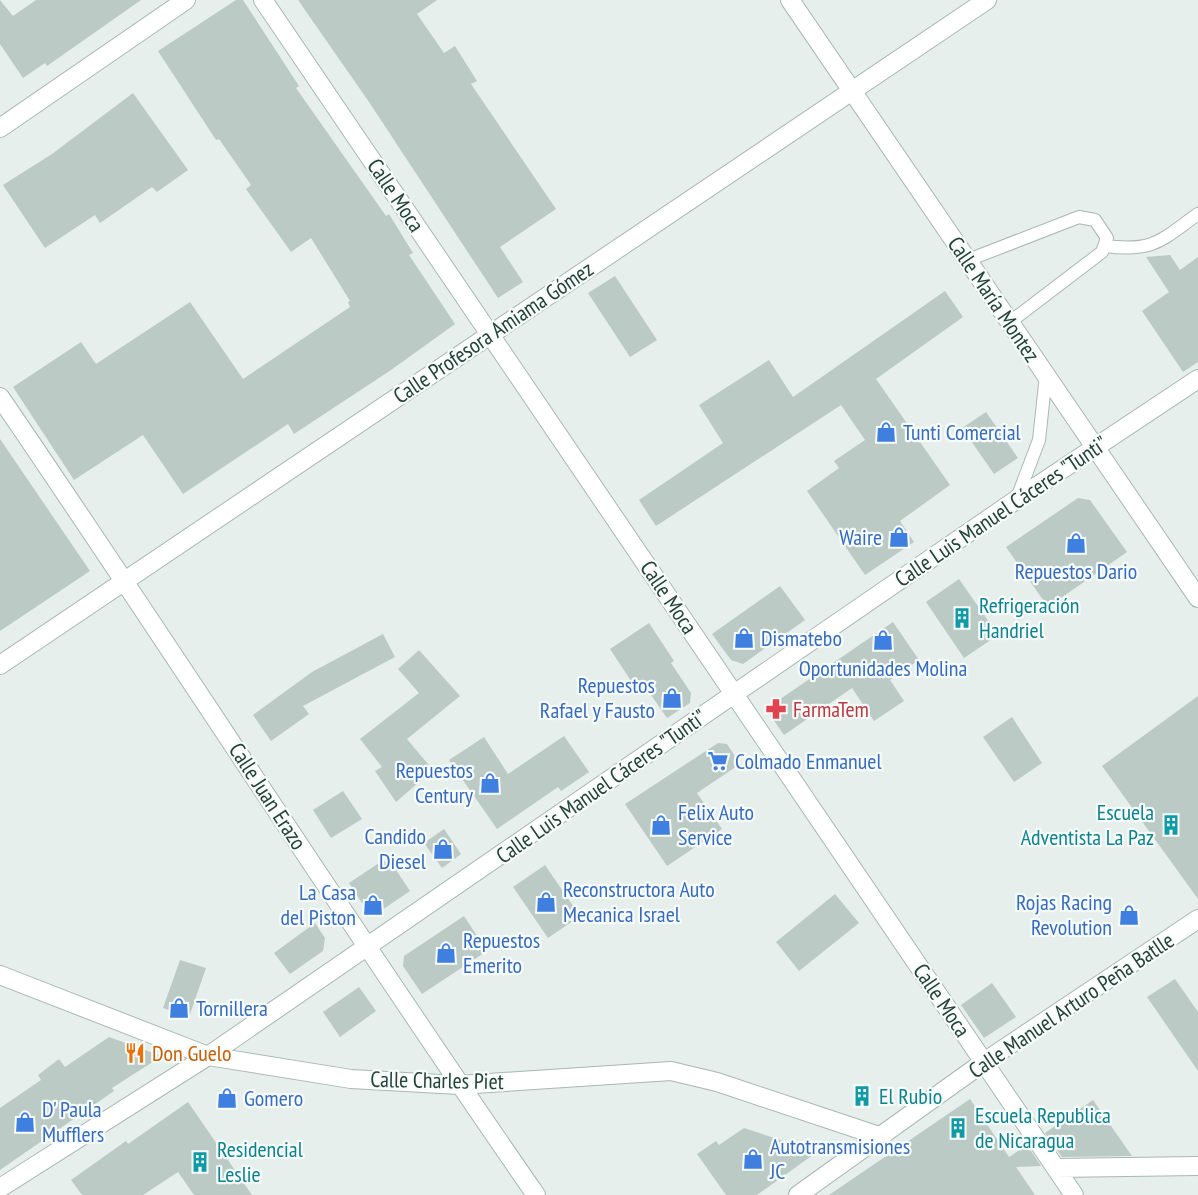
<svg xmlns="http://www.w3.org/2000/svg" width="1198" height="1195" viewBox="0 0 1198 1195" font-family="'PT Sans Narrow',sans-serif">
<style>
.building{fill:#bbcac4}
.lines{fill:none;stroke-linecap:round;stroke-linejoin:round}
.lane-casing{stroke:#a8b8b2;stroke-width:14}
.street-casing{stroke:#a8b8b2;stroke-width:20}
.lane{stroke:#fff;stroke-width:12}
.street{stroke:#fff;stroke-width:18}
.labels{text-anchor:middle;dominant-baseline:central;stroke-width:4.5;stroke-linejoin:round;paint-order:stroke}
.street-label{font-size:22px;fill:#24423a;stroke:#f7fbf9}
.shop-label{font-size:22px;fill:#366cbe;stroke:#f7fbf9;text-anchor:start}
.culture-label{font-size:22px;fill:#0d838f;stroke:#f7fbf9;text-anchor:start}
.health-label{font-size:22px;fill:#be3a42;stroke:#f7fbf9;text-anchor:start}
.food-label{font-size:22px;fill:#c56008;stroke:#f7fbf9;text-anchor:start}
</style>
<rect width="100%" height="100%" fill="#e6efeb"/>
<path class="building" d="M0,0L13,16L36,0H141L47,66L45,63L23,78L0,44Z
M236,0H243L299,86L296,88L386,216L389,214L413,253L409,255L455,324L391,370L294,434L288,424L183,494L143,435L74,480L13,387L81,342L96,364L190,302L243,379L350,307L348,302L350,301L311,238L291,252L246,189L251,185L219,139L216,140L158,51Z
M298,0H437L417,14L444,53L455,46L477,81L471,84L556,209L500,247L523,282L498,298L369,102Z
M133,93L188,170L157,192L152,187L100,223L95,215L45,248L3,185L52,154Z
M1170,255L1180,270L1198,257V362L1183,372L1142,311L1169,292L1146,257Z
M615,276L657,340L630,357L588,293Z
M945,291L963,317L876,379L950,485L900,521L914,542L865,575L807,491L839,468L834,461L865,440L841,405L656,526L639,500L723,443L699,405L769,360L793,397Z
M986,412L1018,458L994,474L962,428Z
M0,439L90,571L0,631Z
M1078,498L1090,500L1127,552L1048,607L1006,547Z
M959,579L998,635L964,658L926,602Z
M780,586L805,620L743,664L731,660L712,634Z
M893,622L919,660L890,680L904,701L874,721L852,688L784,735L770,715V706Z
M649,623L674,661L671,663L691,693L690,703L667,718L642,682L635,687L610,649Z
M383,634L395,657L303,706L309,714L271,741L253,715L312,672Z
M419,650L460,696L407,739L433,770L396,802L375,771L382,767L360,739L419,693L398,669Z
M1198,696V899L1102,766Z
M1012,717L1042,763L1014,782L983,737Z
M564,736L589,772L561,791L558,787L497,829L449,760L484,737L508,774Z
M718,743L727,744L740,764L697,793L722,829L667,866L625,804Z
M343,791L362,819L331,838L313,810Z
M444,829L461,854L442,868L424,843Z
M382,861H390L410,891L379,912L366,909L349,883Z
M545,865L580,916L548,938L513,887Z
M835,894L859,923L799,971L776,942Z
M464,916L487,951L422,994L403,966L404,956Z
M315,923L325,938L323,951L290,974L274,953Z
M180,960L206,968L189,1017L163,1008Z
M1175,979L1198,1012V1071L1147,997Z
M992,983L1016,1017L984,1038L961,1005Z
M359,987L376,1011L340,1037L323,1012Z
M109,1037L162,1056L112,1088L114,1091L0,1170V1108L41,1080L38,1075L59,1059L65,1067Z
M970,1099L1009,1157L1027,1145L1041,1166L1016,1167L1035,1195H829Z
M1093,1100L1132,1156L1062,1157L1045,1133Z
M188,1102L252,1195H194L178,1172L143,1195H82L71,1180L126,1141L128,1144Z
M744,1128L817,1152L757,1195H726L697,1154L716,1141L719,1145Z"/>
<g class="lines">
<g class="lane-casing">
<path id="lane" d="M1105,246C1154,252 1160,241 1198,214
M968,260L1079,217L1095,220L1107,238L1102,252L1010,322
M1017,498L1039,440L1046,375"/>
</g>
<g class="street-casing">
<path id="street" d="M263,0L1074,1195
M790,0L1198,598
M0,128L186,0
M0,397C181,662 353,932 536,1195
M0,665L987,0
M0,975L208,1056L351,1079L459,1085L671,1071L717,1082L882,1137
M1056,1168L1198,1166
M0,1188L208,1056L1016,500L1198,379
M798,1195L984,1062L1198,919"/>
</g>
<use href="#lane" class="lane"/>
<use href="#street" class="street"/>
</g>
<defs>
<g id="shop-bare" transform="scale(1.62)"><path d="M-5-2.5h2.3a2.7 3.5 0 0 1 5.4 0H5L5.5 6h-11ZM-1.5-2.5h3a1.5 2.3 0 0 0-3 0Z" fill="#3f7fe0" stroke="#f7fbf9" stroke-width="2.5" paint-order="stroke"/></g>
<g id="building-bare" transform="scale(1.62)"><path d="M-4-6H4V6H1V3H-1V6H-4ZM-2.5-4.3h1.7v1.8h-1.7ZM.8-4.3h1.7v1.8H.8ZM-2.5-1h1.7V.8h-1.7ZM.8-1h1.7V.8H.8Z" fill="#0f9aa8" stroke="#f7fbf9" stroke-width="2.5" paint-order="stroke"/></g>
<g id="pharmacy-bare" transform="scale(1.62)"><path d="M-2-6h4v4h4v4h-4v4h-4v-4h-4v-4h4Z" fill="#e0444e" stroke="#f7fbf9" stroke-width="2.5" paint-order="stroke"/></g>
<g id="supermarket-bare" transform="scale(1.62)"><path d="M-6-5.5h2.5l.6 2H6L4.5 2H-2.5L-4.4-4H-6ZM-1.5 3.2a1.3 1.3 0 1 0 .1 0ZM3 3.2a1.3 1.3 0 1 0 .1 0Z" fill="#3f7fe0" stroke="#f7fbf9" stroke-width="2.5" paint-order="stroke"/></g>
<g id="restaurant-bare" transform="scale(1.62)"><path d="M-5-6h1v4h1v-4h1v4h1v-4h1v5L-1.5 .5V6h-2V.5L-5-1ZM5-6V6H3V1.5H1.5Q1.5-4 5-6Z" fill="#e8710a" stroke="#f7fbf9" stroke-width="2.5" paint-order="stroke"/></g>
</defs>
<g fill-rule="evenodd">
<use href="#shop-bare" x="886" y="432"/>
<use href="#shop-bare" x="899" y="537"/>
<use href="#shop-bare" x="1076" y="543"/>
<use href="#building-bare" x="962" y="618"/>
<use href="#shop-bare" x="744" y="638"/>
<use href="#shop-bare" x="883" y="640"/>
<use href="#shop-bare" x="672" y="698"/>
<use href="#pharmacy-bare" x="776" y="709"/>
<use href="#supermarket-bare" x="718" y="761"/>
<use href="#shop-bare" x="490" y="783"/>
<use href="#shop-bare" x="661" y="825"/>
<use href="#building-bare" x="1171" y="825"/>
<use href="#shop-bare" x="443" y="849"/>
<use href="#shop-bare" x="546" y="902"/>
<use href="#shop-bare" x="373" y="905"/>
<use href="#shop-bare" x="1129" y="915"/>
<use href="#shop-bare" x="446" y="953"/>
<use href="#shop-bare" x="179" y="1008"/>
<use href="#restaurant-bare" x="135" y="1053"/>
<use href="#building-bare" x="862" y="1096"/>
<use href="#shop-bare" x="227" y="1098"/>
<use href="#shop-bare" x="25" y="1122"/>
<use href="#building-bare" x="958" y="1128"/>
<use href="#shop-bare" x="753" y="1159"/>
<use href="#building-bare" x="200" y="1162"/>
</g>
<g class="labels">
<g class="street-label">
<text transform="translate(396 195) rotate(56)">Calle Moca</text>
<text transform="translate(994 299) rotate(56)">Calle María Montez</text>
<text transform="translate(493 332) rotate(-34)">Calle Profesora Amiama Gómez</text>
<text transform="translate(1001 511) rotate(-34)">Calle Luis Manuel Cáceres "Tunti"</text>
<text transform="translate(669 597) rotate(56)">Calle Moca</text>
<text transform="translate(601 786) rotate(-35)">Calle Luis Manuel Cáceres "Tunti"</text>
<text transform="translate(268 796) rotate(57)">Calle Juan Erazo</text>
<text transform="translate(942 1000) rotate(56)">Calle Moca</text>
<text transform="translate(1071 1005) rotate(-34)">Calle Manuel Arturo Peña Batlle</text>
<text transform="translate(437 1080) rotate(1)">Calle Charles Piet</text>
</g>
<g class="shop-label">
<text x="903" y="432">Tunti Comercial</text>
<text x="882" y="537" text-anchor="end">Waire</text>
<text x="1076" y="571" text-anchor="middle">Repuestos Dario</text>
<text x="761" y="638">Dismatebo</text>
<text x="883" y="668" text-anchor="middle">Oportunidades Molina</text>
<text x="655" y="685" text-anchor="end">Repuestos<tspan x="655" dy="25">Rafael y Fausto</tspan></text>
<text x="735" y="761">Colmado Enmanuel</text>
<text x="473" y="770" text-anchor="end">Repuestos<tspan x="473" dy="25">Century</tspan></text>
<text x="678" y="812">Felix Auto<tspan x="678" dy="25">Service</tspan></text>
<text x="426" y="836" text-anchor="end">Candido<tspan x="426" dy="25">Diesel</tspan></text>
<text x="563" y="889">Reconstructora Auto<tspan x="563" dy="25">Mecanica Israel</tspan></text>
<text x="356" y="892" text-anchor="end">La Casa<tspan x="356" dy="25">del Piston</tspan></text>
<text x="1112" y="902" text-anchor="end">Rojas Racing<tspan x="1112" dy="25">Revolution</tspan></text>
<text x="463" y="940">Repuestos<tspan x="463" dy="25">Emerito</tspan></text>
<text x="196" y="1008">Tornillera</text>
<text x="244" y="1098">Gomero</text>
<text x="42" y="1109">D' Paula<tspan x="42" dy="25">Mufflers</tspan></text>
<text x="770" y="1146">Autotransmisiones<tspan x="770" dy="25">JC</tspan></text>
</g>
<g class="culture-label">
<text x="979" y="605">Refrigeración<tspan x="979" dy="25">Handriel</tspan></text>
<text x="1154" y="812" text-anchor="end">Escuela<tspan x="1154" dy="25">Adventista La Paz</tspan></text>
<text x="879" y="1096">El Rubio</text>
<text x="975" y="1115">Escuela Republica<tspan x="975" dy="25">de Nicaragua</tspan></text>
<text x="217" y="1149">Residencial<tspan x="217" dy="25">Leslie</tspan></text>
</g>
<g class="health-label">
<text x="793" y="709">FarmaTem</text>
</g>
<g class="food-label">
<text x="152" y="1053">Don Guelo</text>
</g>
</g>
</svg>
